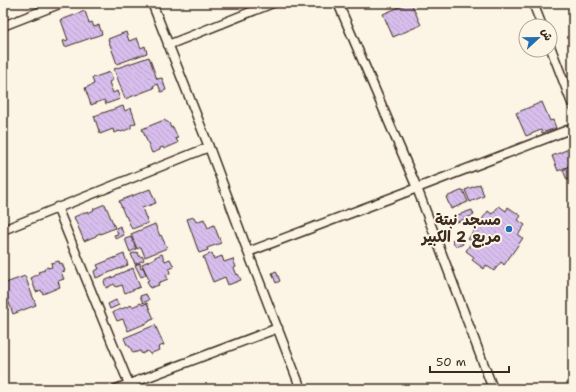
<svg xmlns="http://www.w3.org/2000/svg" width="576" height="392" viewBox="0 0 576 392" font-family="'Shantell Sans','Playpen Sans Arabic',sans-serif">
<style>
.building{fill:url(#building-back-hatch);stroke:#3b2a1e}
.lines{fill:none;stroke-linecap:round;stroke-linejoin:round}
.street-casing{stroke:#3b2a1e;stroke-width:11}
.street{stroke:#fcf5e5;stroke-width:8}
.poi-dot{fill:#1f6fb2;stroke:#fcf5e5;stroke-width:1.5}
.labels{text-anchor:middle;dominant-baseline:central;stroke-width:4;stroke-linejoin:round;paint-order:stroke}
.poi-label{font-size:15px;font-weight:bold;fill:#3b2a1e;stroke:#fcf5e5;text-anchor:end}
</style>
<defs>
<pattern id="building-back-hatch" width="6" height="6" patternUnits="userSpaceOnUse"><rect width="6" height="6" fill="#d7beed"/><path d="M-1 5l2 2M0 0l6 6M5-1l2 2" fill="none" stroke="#b9a3cb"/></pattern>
</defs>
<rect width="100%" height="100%" fill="#fcf5e5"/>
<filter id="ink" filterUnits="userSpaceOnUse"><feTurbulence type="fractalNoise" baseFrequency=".025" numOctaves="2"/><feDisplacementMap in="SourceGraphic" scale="8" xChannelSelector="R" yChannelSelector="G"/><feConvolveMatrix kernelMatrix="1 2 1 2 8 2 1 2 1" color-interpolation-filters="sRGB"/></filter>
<g filter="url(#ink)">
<path class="building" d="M409,3H411L421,25L393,37L383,14Z
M85,11L89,23L92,22L94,27L99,25L102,34L65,47L63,41L68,40L61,20Z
M126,32L129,41L137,38L141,48L145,46L147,53L117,64L108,39Z
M149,57L157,79L162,78L166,90L161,92L158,84L153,86L154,88L125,99L114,69Z
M110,72L113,80L109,82L113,93L117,91L120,99L106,104L104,100L91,105L85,88L94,84L92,78Z
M542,102L550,121L553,120L556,128L542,133L541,130L526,136L516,113Z
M123,106L125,111L131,108L136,123L131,125V128L121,132L120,131L114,133L113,129L100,134L94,116Z
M164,120L169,123L171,128L173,127L178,138H176L178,143L164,149L163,147L160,148V150L152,153L142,129Z
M571,148L573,152V164L558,171L552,156Z
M573,165V178L567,180L563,170Z
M480,184L484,196L470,202L465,190Z
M150,189L156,203L142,208L148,223L132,229L126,216H125L119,201Z
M463,190L468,202L451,209L446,197Z
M105,204L115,228L100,234V233L96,235V236L84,241L74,217L88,211V213L94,210L93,209Z
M499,206L506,211L508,207L521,216L518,220L525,225L518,235L523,238L504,265L501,262L494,271L486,265L484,269L472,260L474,257L466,251L472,241L468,239L488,211L492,214Z
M472,210L474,215L457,222L455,216Z
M194,217L196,222L204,219L208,228L214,225L221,243L207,248L208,250L199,253L187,219Z
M155,224L160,236L161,235L167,248L145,257L141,247L137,249L131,234Z
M120,226L124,235L116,239L114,235L118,234L116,228Z
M460,236L463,244L456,247L452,240Z
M131,237L136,249L130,252L125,239Z
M137,252L140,257L142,256L144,260L135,264L131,254Z
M212,253L214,259L222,256L224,262L233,259L236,267L234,268L237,275L238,274L241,280L228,285L225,277L213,282L203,257Z
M124,254L128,265L96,278L94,271L99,269L97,265Z
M162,254L165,261L170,259L174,267L169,269L170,273L166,275L168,279L158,283L159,285L150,288L147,281L149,280L142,264L155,258V257Z
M59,261L60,264L62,263L65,271L61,272L64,279L58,281L60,287L43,294L41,290L36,292L31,278L39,274L38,272L45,270L44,268L48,267V268L52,267L51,263Z
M140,263L141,268L143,267L146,275L141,277L135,265Z
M133,268L140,287L125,293L122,285L116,287L114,284L106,288L104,281L116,276V275Z
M276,271L280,281L276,283L272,273Z
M25,276L36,305L13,314L6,295L3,296V284Z
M146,294L149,300L143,303L140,296Z
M116,300L119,305L110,309L108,304Z
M141,303L142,305L147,303L154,319L149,321V322L128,331L123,319L117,321L113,312L132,305V307Z
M155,325L164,345L158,347L159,350L150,354L147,351L142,354L140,351L133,353L130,347L127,345L124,338Z"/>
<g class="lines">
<g class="street-casing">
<path id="street" d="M152,3L209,147L248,252L301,389
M338,3L417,188L493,389
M533,3L542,26
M3,26L62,3
M168,45L273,3
M550,46L573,106
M57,207L131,389
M3,230L209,147
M248,252L417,188L573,128
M116,389L278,328"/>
</g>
<use href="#street" class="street"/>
</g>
</g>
<circle class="poi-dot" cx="509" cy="229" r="4"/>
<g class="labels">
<g class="poi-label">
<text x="501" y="220">مسجد نبتة<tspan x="501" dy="17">مربع 2 الكبير</tspan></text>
</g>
</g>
<rect width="576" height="392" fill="none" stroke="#fcf5e5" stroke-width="16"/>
<rect x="8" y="8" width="560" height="376" fill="none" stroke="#3b2a1e" stroke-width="1.5" filter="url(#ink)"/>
<g transform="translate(538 38) rotate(68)"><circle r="19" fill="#fcf5e5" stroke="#afa495"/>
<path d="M0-3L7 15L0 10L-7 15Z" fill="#1f6fb2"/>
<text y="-6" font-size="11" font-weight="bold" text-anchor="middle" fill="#3b2a1e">ش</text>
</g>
<path d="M430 366v6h79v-6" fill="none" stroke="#3b2a1e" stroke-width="2"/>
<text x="436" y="366" font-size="12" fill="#3b2a1e" stroke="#fcf5e5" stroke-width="3" paint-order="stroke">50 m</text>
</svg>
